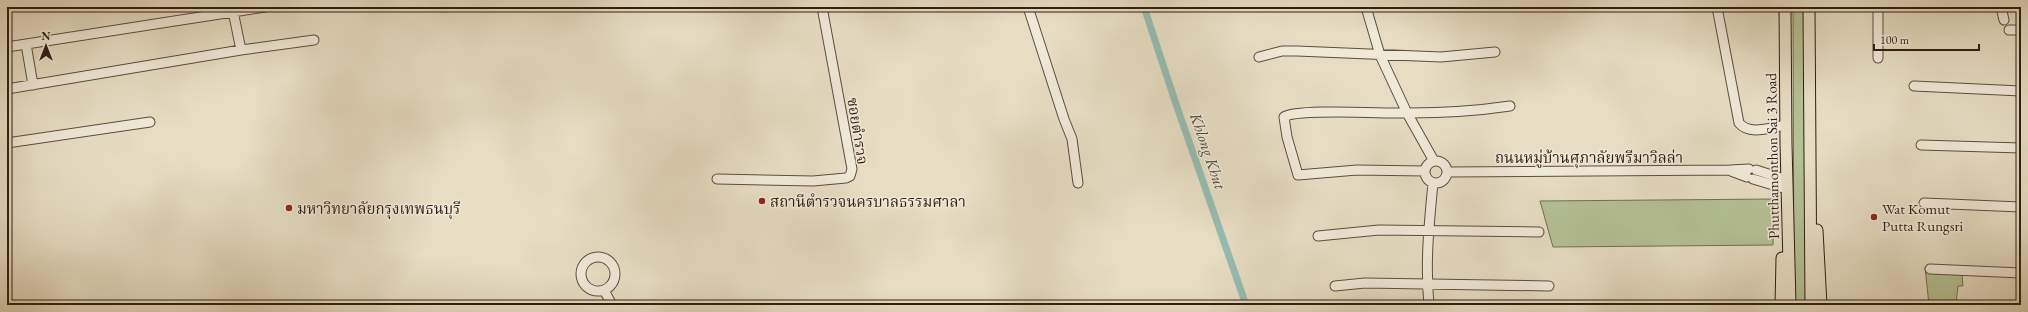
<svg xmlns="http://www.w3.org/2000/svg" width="2028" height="312" viewBox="0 0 2028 312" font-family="'EB Garamond','Noto Serif Thai',serif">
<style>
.green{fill:#b4c195;stroke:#726f54}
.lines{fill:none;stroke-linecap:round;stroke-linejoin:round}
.canal{stroke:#96bcb3;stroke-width:7}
.minor-casing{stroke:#5e4d3e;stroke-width:11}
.major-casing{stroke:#311d12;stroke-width:13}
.minor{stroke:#efe9d8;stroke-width:9}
.major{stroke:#e6ddc3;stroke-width:11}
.poi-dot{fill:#8f2418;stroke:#efe9d8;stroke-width:1.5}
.labels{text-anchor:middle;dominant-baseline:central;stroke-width:3;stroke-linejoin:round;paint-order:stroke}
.street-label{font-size:15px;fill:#311d12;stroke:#efe9d8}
.poi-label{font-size:15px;fill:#311d12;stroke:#efe9d8;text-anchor:start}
.water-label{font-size:16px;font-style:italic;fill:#4f4d42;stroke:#efe9d8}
</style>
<rect width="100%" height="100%" fill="#e6ddc3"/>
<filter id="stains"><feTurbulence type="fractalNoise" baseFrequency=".005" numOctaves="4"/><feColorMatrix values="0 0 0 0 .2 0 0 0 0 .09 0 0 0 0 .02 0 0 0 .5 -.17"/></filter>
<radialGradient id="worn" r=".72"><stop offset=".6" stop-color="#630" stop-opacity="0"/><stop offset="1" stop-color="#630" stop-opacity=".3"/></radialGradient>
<path class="green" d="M1793,7H1805L1806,305H1794Z
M1774,199L1773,245L1553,247L1540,201Z
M1925,267L1962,275L1963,286H1958L1956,304L1959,305H1929Z"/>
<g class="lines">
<path class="canal" d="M1144,7L1176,104L1246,305"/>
<g class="minor-casing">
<path id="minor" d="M1028,7L1064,119L1072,139L1078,183
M1366,7L1380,55L1407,113L1434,161
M1717,7L1739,123C1750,136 1771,127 1786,125
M2001,7L2004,20
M2009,30H2021
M26,44L33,85
M7,47L265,7
M241,50L314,40
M1259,57L1282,51H1297L1441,57L1495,52
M1878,58V7
M1914,86L2021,91
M7,89L241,50L233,11
M7,143L150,122
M1921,145L2021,148
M1425 172a11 11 0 1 1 22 0a11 11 0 1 1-22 0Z
M1756,170L1787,180
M1425,171L1357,170L1298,175L1287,137L1284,117C1298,108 1387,114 1409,113C1443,113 1476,111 1510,106
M1731,171L1747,177
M1447,172L1730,170L1749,169
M717,179L813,181L846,178L850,176L852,169L822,7
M1753,179L1787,189
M1924,203L2021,207
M1318,236L1379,230L1539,232
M581 274a17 17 0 1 1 34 0a17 17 0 1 1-34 0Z
M1930,269L2021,273
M1335,286L1365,283L1549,286
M604,290L612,305
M1429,305C1425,264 1429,224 1433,183"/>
</g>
<g class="major-casing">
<path id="major" d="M1785,7L1786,144L1790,305
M1809,7L1811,305
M1817,230L1821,305
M1781,305L1782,258"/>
</g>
<use href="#minor" class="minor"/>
<use href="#major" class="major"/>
</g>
<g class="poi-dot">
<circle cx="762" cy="201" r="4"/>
<circle cx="289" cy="208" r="4"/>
<circle cx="1874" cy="217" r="4"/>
</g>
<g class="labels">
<g class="street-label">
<text transform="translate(858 131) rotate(81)">ซอยตำรวจ</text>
<text transform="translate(1772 156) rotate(-91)">Phutthamonthon Sai 3 Road</text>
<text x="1589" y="157">ถนนหมู่บ้านศุภาลัยพรีมาวิลล่า</text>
</g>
<g class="poi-label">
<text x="770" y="201">สถานีตำรวจนครบาลธรรมศาลา</text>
<text x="297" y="208">มหาวิทยาลัยกรุงเทพธนบุรี</text>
<text x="1882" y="208">Wat Komut<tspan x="1882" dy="17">Putta Rungsri</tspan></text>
</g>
<g class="water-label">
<text transform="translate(1208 151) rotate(71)">Khlong Khut</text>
</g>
</g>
<rect width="2028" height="312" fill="none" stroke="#e6ddc3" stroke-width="24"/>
<rect x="8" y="8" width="2012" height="296" fill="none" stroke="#311d12" stroke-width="2"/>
<rect x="12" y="12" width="2004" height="288" fill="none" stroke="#311d12"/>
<g transform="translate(46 46)" stroke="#efe9d8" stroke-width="3" paint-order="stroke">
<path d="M0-3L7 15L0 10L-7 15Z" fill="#311d12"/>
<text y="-6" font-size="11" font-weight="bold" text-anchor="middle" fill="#311d12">N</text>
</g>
<path d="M1874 44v6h105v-6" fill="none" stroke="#311d12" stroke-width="2"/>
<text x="1880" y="44" font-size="12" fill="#311d12" stroke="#efe9d8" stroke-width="3" paint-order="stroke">100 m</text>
<rect width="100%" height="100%" filter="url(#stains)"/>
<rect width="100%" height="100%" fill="url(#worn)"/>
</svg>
